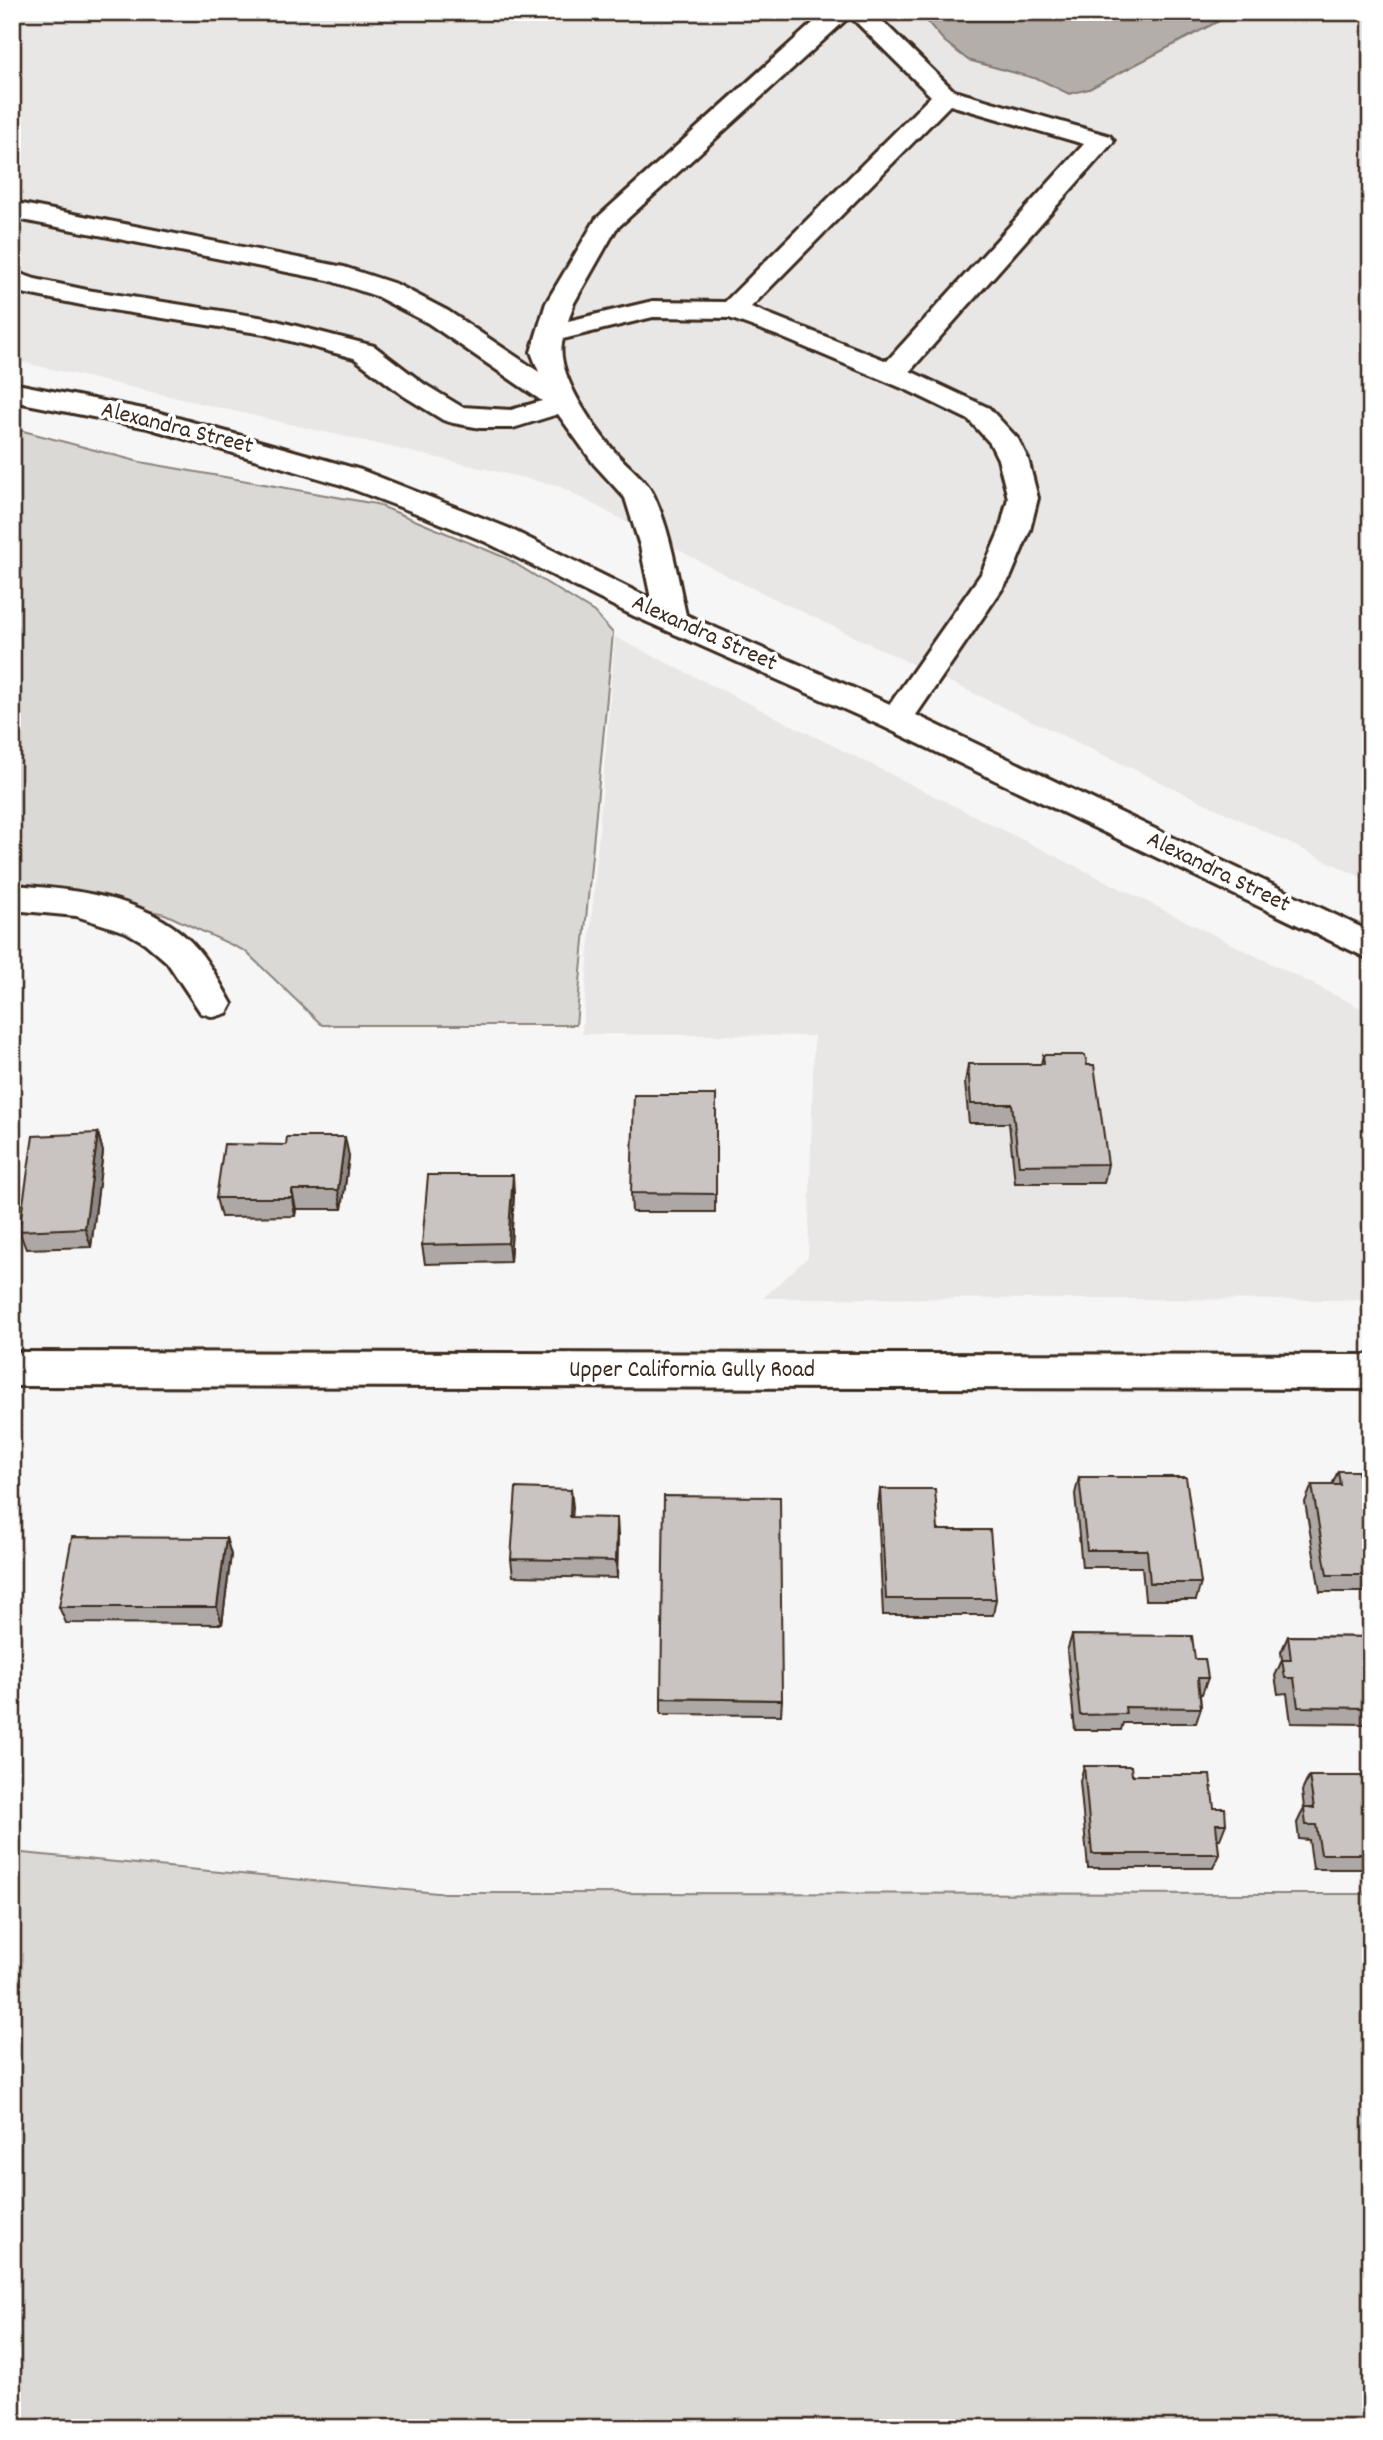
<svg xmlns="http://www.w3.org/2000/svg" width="1383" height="2440" viewBox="0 0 1383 2440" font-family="Dekko,sans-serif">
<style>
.built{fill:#e9e7e6}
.green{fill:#dbd9d6;stroke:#8b827a;stroke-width:2}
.water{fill:#b4aeaa;stroke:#847972;stroke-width:2}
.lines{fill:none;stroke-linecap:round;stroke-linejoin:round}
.minor-casing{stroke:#3b2a1e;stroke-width:6}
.minor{fill:#fff;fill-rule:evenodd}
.wall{fill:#ada8a6;stroke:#3b2a1e;stroke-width:2}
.shaded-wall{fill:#8d8887;stroke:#3b2a1e;stroke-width:2}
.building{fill:#c9c3c1;stroke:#3b2a1e;stroke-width:2}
.labels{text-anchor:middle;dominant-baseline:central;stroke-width:7;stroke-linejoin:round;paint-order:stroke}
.street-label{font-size:24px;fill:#3b2a1e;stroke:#fff}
</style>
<rect width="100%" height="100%" fill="#f7f6f6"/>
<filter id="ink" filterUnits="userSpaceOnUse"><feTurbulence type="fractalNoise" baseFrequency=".0143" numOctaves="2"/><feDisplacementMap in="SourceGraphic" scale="14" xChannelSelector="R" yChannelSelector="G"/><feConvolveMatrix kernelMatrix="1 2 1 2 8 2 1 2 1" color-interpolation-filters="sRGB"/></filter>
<g filter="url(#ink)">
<path class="built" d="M12,12H1371V882L733,579L559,486L12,360Z
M615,637L1371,1013V1300L763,1298L808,1257L814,1036L582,1034Z"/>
<path class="green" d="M12,428L140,462L376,504L506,558L594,612L613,633L576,1025H322L245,951L165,914L12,883Z
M12,1852L437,1893L1371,1894V2428H547L530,2424L529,2428H12Z"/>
<path class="water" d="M919,12H1236L1089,89L1069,94L1041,80L968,60L944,41Z"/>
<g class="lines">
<g class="minor-casing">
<path id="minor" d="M825,12H873L954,91L1110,136L1114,141L910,371L989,408L1018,439L1028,459L1038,498L1030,530L1011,576L916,715L1371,932V960L884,727L634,616L486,542L416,513L339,484L148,428L12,401V383L153,411L361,470L508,528L651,599L640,546L625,498L594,464L558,414L513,428H481L453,423L443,420L404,396L354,358L264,334L87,306L17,292L12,290V271L35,279L87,290L265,318L374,346L424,384L462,407L511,410L542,401L428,323L376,296L328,280L12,218V202L344,267L396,284L448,311L539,372L531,352L546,303L596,219ZM850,16L931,96L725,302L653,301L568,321L574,303L616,229ZM950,105L1084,144L887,361L751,307ZM653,317L729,318L776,335L909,391L969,420L990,443L998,459L1008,498L1000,530L981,574L890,704L686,615C677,576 671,532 654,496C646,479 627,466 615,452C594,428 553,371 563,339Z
M12,885C72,889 145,896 190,941C207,958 220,983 232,1004L227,1013L214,1017L201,1013L167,962L145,943L126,932L76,916L12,910Z
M12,1352L1371,1355V1389L12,1386Z"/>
</g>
<use href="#minor" class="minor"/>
</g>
<path class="wall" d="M1043,1055L1108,1164L1104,1183H1015L1009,1123H969L965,1083L968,1064H1041Z
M716,1095L715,1212H632L631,1193Z
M98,1133L103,1152L91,1247L26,1249L19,1231Z
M349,1156L342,1209H296L295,1216L221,1217L216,1198Z
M514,1194L510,1262L425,1264L422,1245Z
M1338,1471L1360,1485H1371V1592H1320L1305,1502L1312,1485H1332Z
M1079,1477L1201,1583L1196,1600H1145L1142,1567H1082L1075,1494Z
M880,1489L938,1530L996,1599L993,1615H883L878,1506Z
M571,1490L572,1517L618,1535L617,1578L513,1576L511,1559Z
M226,1538L231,1555L222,1624L66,1623L59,1607Z
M1072,1635L1195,1659L1208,1678L1202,1694H1200L1201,1708L1196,1723H1123L1121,1730H1075L1067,1651Z
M1288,1636L1371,1637V1731H1366V1724L1291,1723L1287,1693L1278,1694L1275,1676L1282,1660L1281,1652Z
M661,1698L782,1700L781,1715L661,1714Z
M1084,1766L1132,1775L1214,1808L1226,1824L1220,1839H1217L1219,1854L1213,1868H1088L1080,1781Z
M1309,1776H1371V1869H1313L1309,1840L1299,1839L1297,1823L1304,1808L1302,1791Z"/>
<path class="shaded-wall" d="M98,1133L103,1152L91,1247L85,1228Z
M345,1137L349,1156L342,1209L338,1190Z
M513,1175L514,1194L510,1262L508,1243Z
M292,1190L296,1209L295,1216L292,1198Z
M571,1490L573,1507L571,1534L570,1517Z
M617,1518L618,1535L617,1578L616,1561Z
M226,1538L231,1555L222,1624L217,1607Z"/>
<path class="building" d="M1043,1055H1085L1087,1065H1094L1108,1164L1019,1165L1012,1104H971L968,1064H1044Z
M634,1095H716V1194L631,1193Z
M98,1133L85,1228L19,1231L33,1136Z
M287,1137H345L338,1190H292V1198H216L224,1144L286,1145Z
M428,1175H513L508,1243L422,1245Z
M1338,1471H1358L1360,1485H1371V1575H1327L1312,1485H1340Z
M1079,1477H1186L1201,1583H1150L1147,1550H1087Z
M516,1488L571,1490L570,1517L617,1518L616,1561L511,1559Z
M880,1489H935L938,1530H990L996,1599H886Z
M664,1496L780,1497L782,1700L661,1698Z
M72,1537L226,1538L217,1607H59Z
M1072,1635L1192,1636L1195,1659H1205L1208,1678H1198L1201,1708L1125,1707L1126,1714L1080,1715Z
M1288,1636L1371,1637V1708L1298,1707L1294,1678H1285L1282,1660H1291Z
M1084,1766H1131L1132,1775H1210L1214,1808H1225L1226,1824H1216L1219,1854H1092Z
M1309,1776H1371V1854H1321L1316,1825H1306L1304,1808H1314Z"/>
</g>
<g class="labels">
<g class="street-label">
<text transform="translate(177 429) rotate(14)">Alexandra Street</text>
<text transform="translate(704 634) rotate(24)">Alexandra Street</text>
<text transform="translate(1218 873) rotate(26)">Alexandra Street</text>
<text x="692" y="1371">Upper California Gully Road</text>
</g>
</g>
<rect width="1383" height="2440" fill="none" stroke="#fff" stroke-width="42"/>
<rect x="21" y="21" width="1341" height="2398" fill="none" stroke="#3b2a1e" stroke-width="2.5" filter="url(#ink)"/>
</svg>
